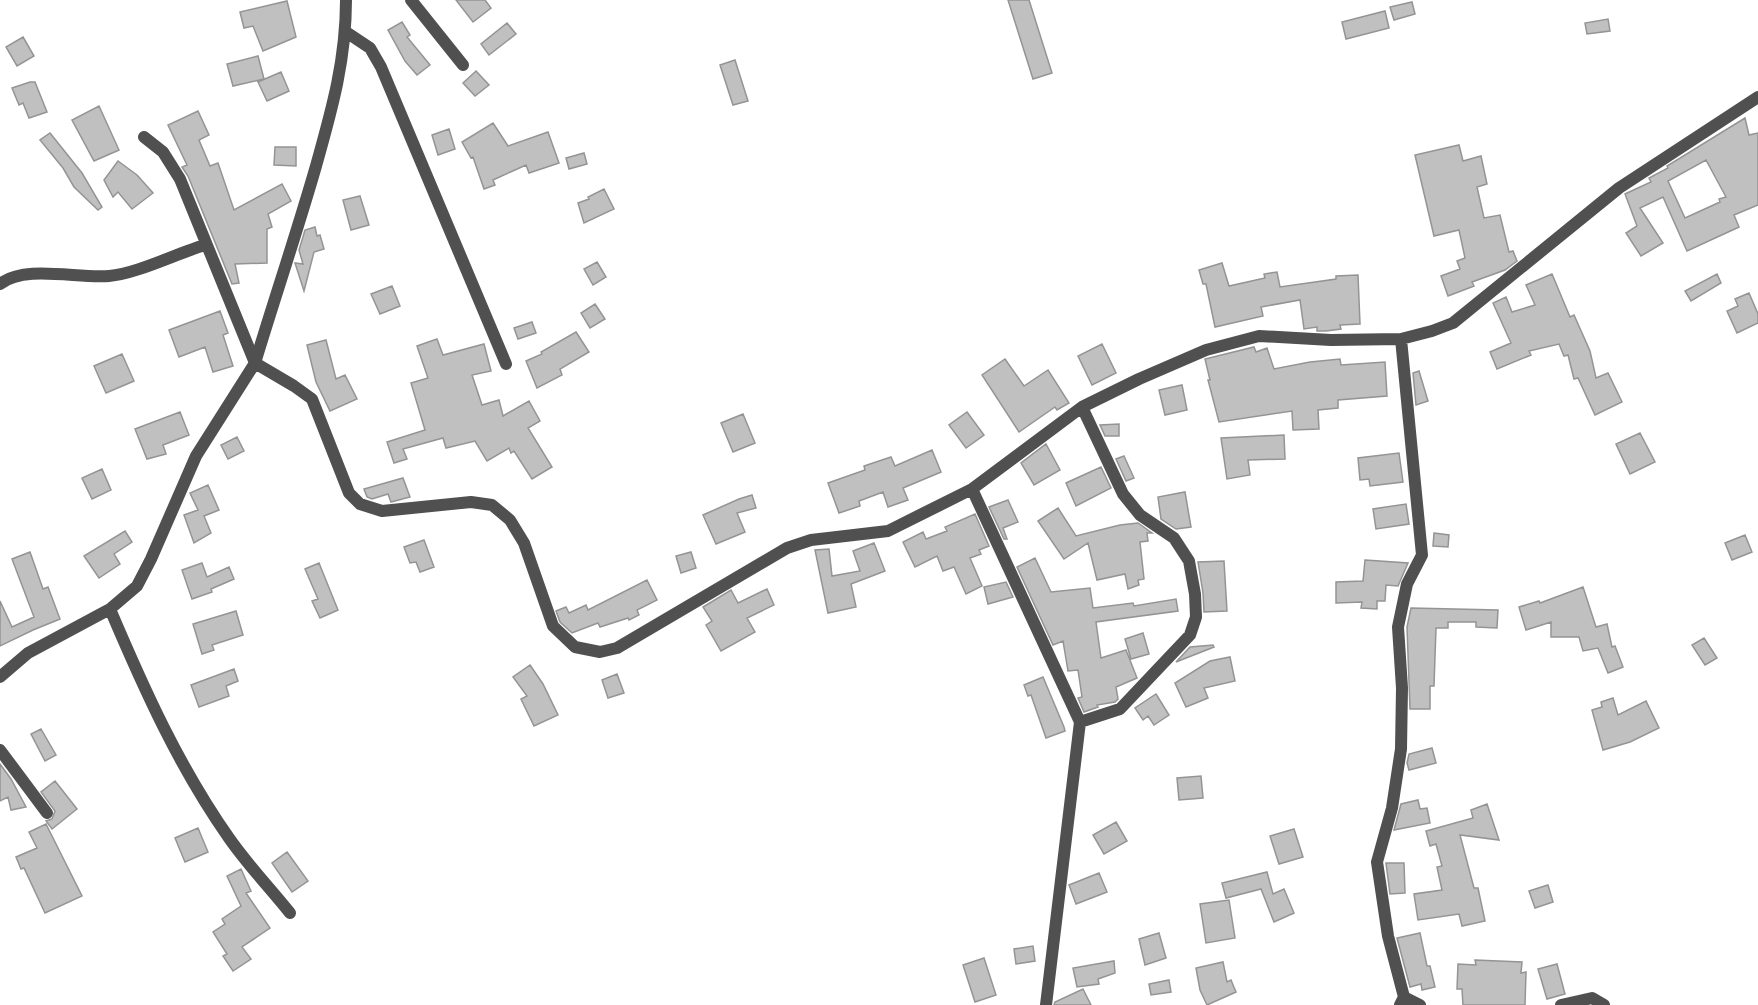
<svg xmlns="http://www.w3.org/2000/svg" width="1758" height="1005" viewBox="0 0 1758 1005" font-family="'Sofia Sans Condensed',sans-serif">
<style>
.building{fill:#c0c0c0;stroke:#949494;stroke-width:1.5;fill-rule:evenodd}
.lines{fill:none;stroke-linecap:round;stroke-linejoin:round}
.street{stroke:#505050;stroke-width:12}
</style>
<rect width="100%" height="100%" fill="#fff"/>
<path class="building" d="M456,0H485L491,8L473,22Z
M1008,0H1029L1052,73L1033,79Z
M287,1L296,37L263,51L253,26L244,28L240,12Z
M1412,2L1415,14L1394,20L1390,7Z
M1385,11L1389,28L1346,39L1342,22Z
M1608,19L1610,31L1587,34L1585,23Z
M402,22L410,35L407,37L430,65L417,75L405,61L388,30Z
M507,23L516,34L489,55L481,44Z
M23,37L34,56L17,66L6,47Z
M258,56L264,79L233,86L227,64Z
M735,60L748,101L733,105L720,65Z
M476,71L489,85L475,96L463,83Z
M281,72L289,91L267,101L258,82Z
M30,82H35L47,112L29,118L23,103L19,105L12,88Z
M99,106L119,150L94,161L72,120Z
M198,111L209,135L199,140L210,166L218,163L234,210L282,184L291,201L268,214L272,227L267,229V263L235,264L239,283L232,284L188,176L182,167L187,165L168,125Z
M1745,118L1749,135L1758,133V205L1734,215L1739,227L1687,251L1663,197L1640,208L1663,243L1641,256L1626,233L1637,226L1625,194L1651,182L1649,178L1668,168L1667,166ZM1706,160L1726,197L1719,199L1720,202L1685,218L1668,181Z
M493,123L508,146L548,132L559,163L529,173L526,165L493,180L495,185L484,189L473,157L471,158L462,142Z
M449,129L455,149L438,155L432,135Z
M50,133L82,173L102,207L98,210L74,187L63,168L40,140Z
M1459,145L1463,161L1481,156L1487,184L1477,187L1484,218L1500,215L1509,252L1513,251L1517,261L1505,270L1472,282L1474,286L1448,296L1441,276L1460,269L1457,261L1465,258L1459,230L1434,236L1415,155Z
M275,147H296V166L274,165Z
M584,153L587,164L569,169L566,158Z
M118,161L137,175L153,193L132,209L118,192L113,197L104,180Z
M604,189L614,209L584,223L578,203L589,199L588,197Z
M360,196L369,225L351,230L343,200Z
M315,227L317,236L320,235L324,249L314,252L304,291L295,263L303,264L299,250L305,230Z
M597,262L606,277L593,285L584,269Z
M1222,263L1229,286L1265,278L1264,274L1277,272L1280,287L1336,279V276L1358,275L1360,324L1340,325L1341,329L1326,331H1317V327L1304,329L1300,300L1261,307L1263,316L1215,327L1206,284H1203L1199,270Z
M1552,274L1570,317L1574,315L1590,351L1596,378L1608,373L1622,402L1595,415L1578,378L1574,379L1568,355L1564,356L1559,344L1529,351L1531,355L1497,369L1490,352L1511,343L1493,303L1506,297L1512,312L1535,305L1526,285Z
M1717,274L1721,283L1691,301L1685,291Z
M392,286L400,306L380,314L371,294Z
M1749,293L1758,314V323L1737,333L1727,311L1738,306L1735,299Z
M595,304L605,319L590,328L581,313Z
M220,311L228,333L223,335L233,366L213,372L205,347L179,357L169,330Z
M532,322L536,333L518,339L514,328Z
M576,332L589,352L560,369L562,375L537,388L526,361L542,354L541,352Z
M437,339L443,355L484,344L491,371L472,375L482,405L499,400L503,416L529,401L540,421L528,428L552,467L532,479L514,451L511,453L509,448L487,461L475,441L446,448L443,438L403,449L407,459L394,463L387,442L425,430L411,383L428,378L417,346Z
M326,340L336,379L345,375L357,399L330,411L316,382L307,345Z
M1102,344L1116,373L1092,385L1078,356Z
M1254,347L1256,352L1267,348L1274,369L1310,362L1340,359L1341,365L1385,362L1387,396L1338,400V408L1318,410L1319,429L1293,430L1292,411L1219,422L1208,380H1210L1205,359Z
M122,354L134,381L106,393L94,366Z
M1005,359L1024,386L1048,370L1069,403L1057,410L1055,407L1019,432L982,375Z
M1419,371L1428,401L1416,405L1413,373Z
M1182,385L1187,410L1165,415L1159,390Z
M180,412L189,435L163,445L166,454L147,459L135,429Z
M967,412L984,435L966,448L949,425Z
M743,414L755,443L733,452L721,423Z
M1119,424V436H1105L1100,425Z
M1640,433L1655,462L1630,474L1616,444Z
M1284,435L1285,459L1248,460L1250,475L1227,479L1221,438Z
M237,437L244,451L228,459L221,445Z
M1046,444L1060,470L1034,485L1021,463Z
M932,450L941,472L903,488L908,500L888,507L883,492L859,501L860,506L839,513L828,483L865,470L864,466L891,457L895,466Z
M1399,453L1403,482L1370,486L1369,479L1360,480L1358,458Z
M1124,456L1134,478L1126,481L1116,459Z
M1101,467L1111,488L1076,506L1066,483Z
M102,469L111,490L92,499L82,478Z
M403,478L410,497L391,502L388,494L372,499L367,497L364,489Z
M208,485L219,510L204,516L211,533L194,543L184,515L198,510L190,493Z
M1185,492L1191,527L1176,529L1161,519L1158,497Z
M752,495L756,508L737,513L745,532L716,544L703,515L739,499Z
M1008,500L1018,522L1003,528L1007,539H1004L989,507Z
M1406,504L1409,524L1376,529L1373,509Z
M1058,508L1076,536L1120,525L1138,523L1152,533H1147L1148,541L1140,542L1144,579L1138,580L1139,585L1128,589L1125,574L1097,580L1088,543L1064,559L1038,521Z
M975,514L989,546L979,550L981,554L970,558L982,586L966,594L954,567L943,571L937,556L915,567L903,542L923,532L926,539L947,531L945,527Z
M125,531L132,542L114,554L120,564L99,578L84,556Z
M1434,533L1449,535L1448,547L1433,546Z
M1745,535L1752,552L1732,560L1725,543Z
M424,540L434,567L420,572L416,562L410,563L404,547Z
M874,543L885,571L851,584L856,607L828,613L815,550L829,549L832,576L860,571L853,551Z
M30,552L43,589L48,587L60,619L33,630L0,646V601L12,627L34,617L12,559Z
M691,552L696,568L681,573L676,556Z
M1035,558L1051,592L1090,588L1093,608L1133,603L1134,606L1176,599L1178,611L1096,622L1101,658L1126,650L1137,678L1116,687L1118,699L1115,702L1097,705L1098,707L1084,712L1078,698L1082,697L1078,670L1068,671L1063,641L1053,645L1017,567Z
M1365,560L1408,563L1398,586L1386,585L1385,601H1377V609L1361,608L1362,602L1336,603V582L1363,581Z
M1224,561L1227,611L1204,612L1203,593L1198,562Z
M202,563L207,577L229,567L234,579L211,589L212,592L192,599L182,570Z
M319,563L338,610L320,618L312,601L318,599L305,569Z
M647,580L657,600L637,610L639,615L629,620L628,618L600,627L598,623L572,633L560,622L556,611L566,607L569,613L586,605L588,610Z
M1006,582L1013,597L988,604L984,587Z
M1583,587L1596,627L1607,624L1612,647L1615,646L1623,667L1608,673L1598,648L1583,651L1579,637H1551V622L1526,630L1519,607L1539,601L1540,603Z
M767,589L774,605L747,618L755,632L721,651L706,625L712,621L703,607L731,590L738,603Z
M1411,608L1498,610L1497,628L1476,627V622H1448V628H1436L1434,686H1430V709H1410L1407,627Z
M236,611L243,635L212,645L214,650L202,654L193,624Z
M1143,633L1149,654L1131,659L1125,639Z
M1704,638L1717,658L1705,665L1692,645Z
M1213,645L1214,647L1176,662L1190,647Z
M1230,657L1235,681L1204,688L1208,698L1186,707L1175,683L1210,661Z
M530,665L543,684L558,715L534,726L521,699L527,696L513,677Z
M234,669L238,681L226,686L229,696L199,707L191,685Z
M617,674L624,693L608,698L602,680Z
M1043,677L1064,727L1065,731L1046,738L1031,695L1028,696L1024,685Z
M1156,694L1169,715L1154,725L1148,716L1143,720L1135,708Z
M1613,698L1618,715L1646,701L1659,728L1630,742L1603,750L1592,710L1602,707L1601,702Z
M41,729L56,755L45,761L31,734Z
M1432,748L1436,763L1409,770L1407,763L1409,754Z
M0,764L11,779L26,807L11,810L8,797L0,801Z
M1201,776L1203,798L1179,800L1177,778Z
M55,781L77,809L52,829L46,821L52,819L55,811L41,792Z
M1418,800L1420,809L1427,808L1430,823L1394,830L1401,804Z
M1487,804L1499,840L1460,835L1474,888H1478L1485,921L1462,926L1459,914L1418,920L1414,894L1442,890L1437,867L1442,866L1436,844L1430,846L1426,831L1473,818L1471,810Z
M1116,822L1127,841L1104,854L1093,835Z
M46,824L82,896L45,913L24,868L21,869L16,857L37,848L29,832Z
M198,828L208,852L185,862L175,838Z
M1294,829L1303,857L1279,864L1270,836Z
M287,852L308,881L292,892L272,863Z
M1386,863H1404L1405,893L1390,894Z
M241,869L251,891L246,893L270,928L242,947L251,959L233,971L223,956L227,954L213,932L225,924L222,919L241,906L227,876Z
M1267,872L1273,894L1284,889L1294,913L1274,922L1261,889L1226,898L1222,883Z
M1099,873L1107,892L1076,904L1069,885Z
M1548,885L1553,902L1535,908L1529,891Z
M1229,900L1235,938L1206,943L1200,904Z
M1159,933L1166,958L1145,965L1139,939Z
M1420,933L1427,966H1430L1435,987L1422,990L1421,984L1410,987L1397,938Z
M1033,946L1035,961L1016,964L1014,949Z
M984,958L996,995L975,1002L963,965Z
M1475,960L1522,962L1521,973L1526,972L1525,1005H1463L1462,989H1457L1458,964L1476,965Z
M1114,961L1115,973L1098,979L1099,984L1077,987L1073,968Z
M1223,962L1227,982L1231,980L1236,992L1207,1005L1200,990L1196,968Z
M1557,964L1565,994L1547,999L1538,969Z
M1169,980L1171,992L1151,995L1149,984Z
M1083,989L1091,1005H1054L1055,1002Z"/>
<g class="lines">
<path class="street" d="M411,0L463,65
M346,32L370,48L381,67L506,364
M144,137L163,152L180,179L255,363
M0,284C25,264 78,279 109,276C136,274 178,253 205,245
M255,363C275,297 297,232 316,166C332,109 346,60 346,0
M972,489L1080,722L1046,1005
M110,609C144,689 179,767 229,838C247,864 270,888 290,913
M0,677L28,653L110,609L137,586L151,559L196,456L255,363L294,386L312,399L349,493L360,504L382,511L471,502L492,505L510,520L524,543L553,626L575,647L600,652L617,648L787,548L811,540L888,531L972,489L1082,407L1139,379L1206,350L1259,336L1331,340L1401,339L1432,331L1453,323L1619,188L1758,97
M1080,722L1120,709L1190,635L1196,617L1195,594L1189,561L1174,538L1140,515L1123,494L1082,407
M0,750L47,813
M1404,997L1420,1005
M1400,1005L1404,997L1388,936L1377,862L1392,808L1401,749L1402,688L1398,627L1407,584L1422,555L1401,339
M1561,1005L1592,998L1604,1005"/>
</g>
</svg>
